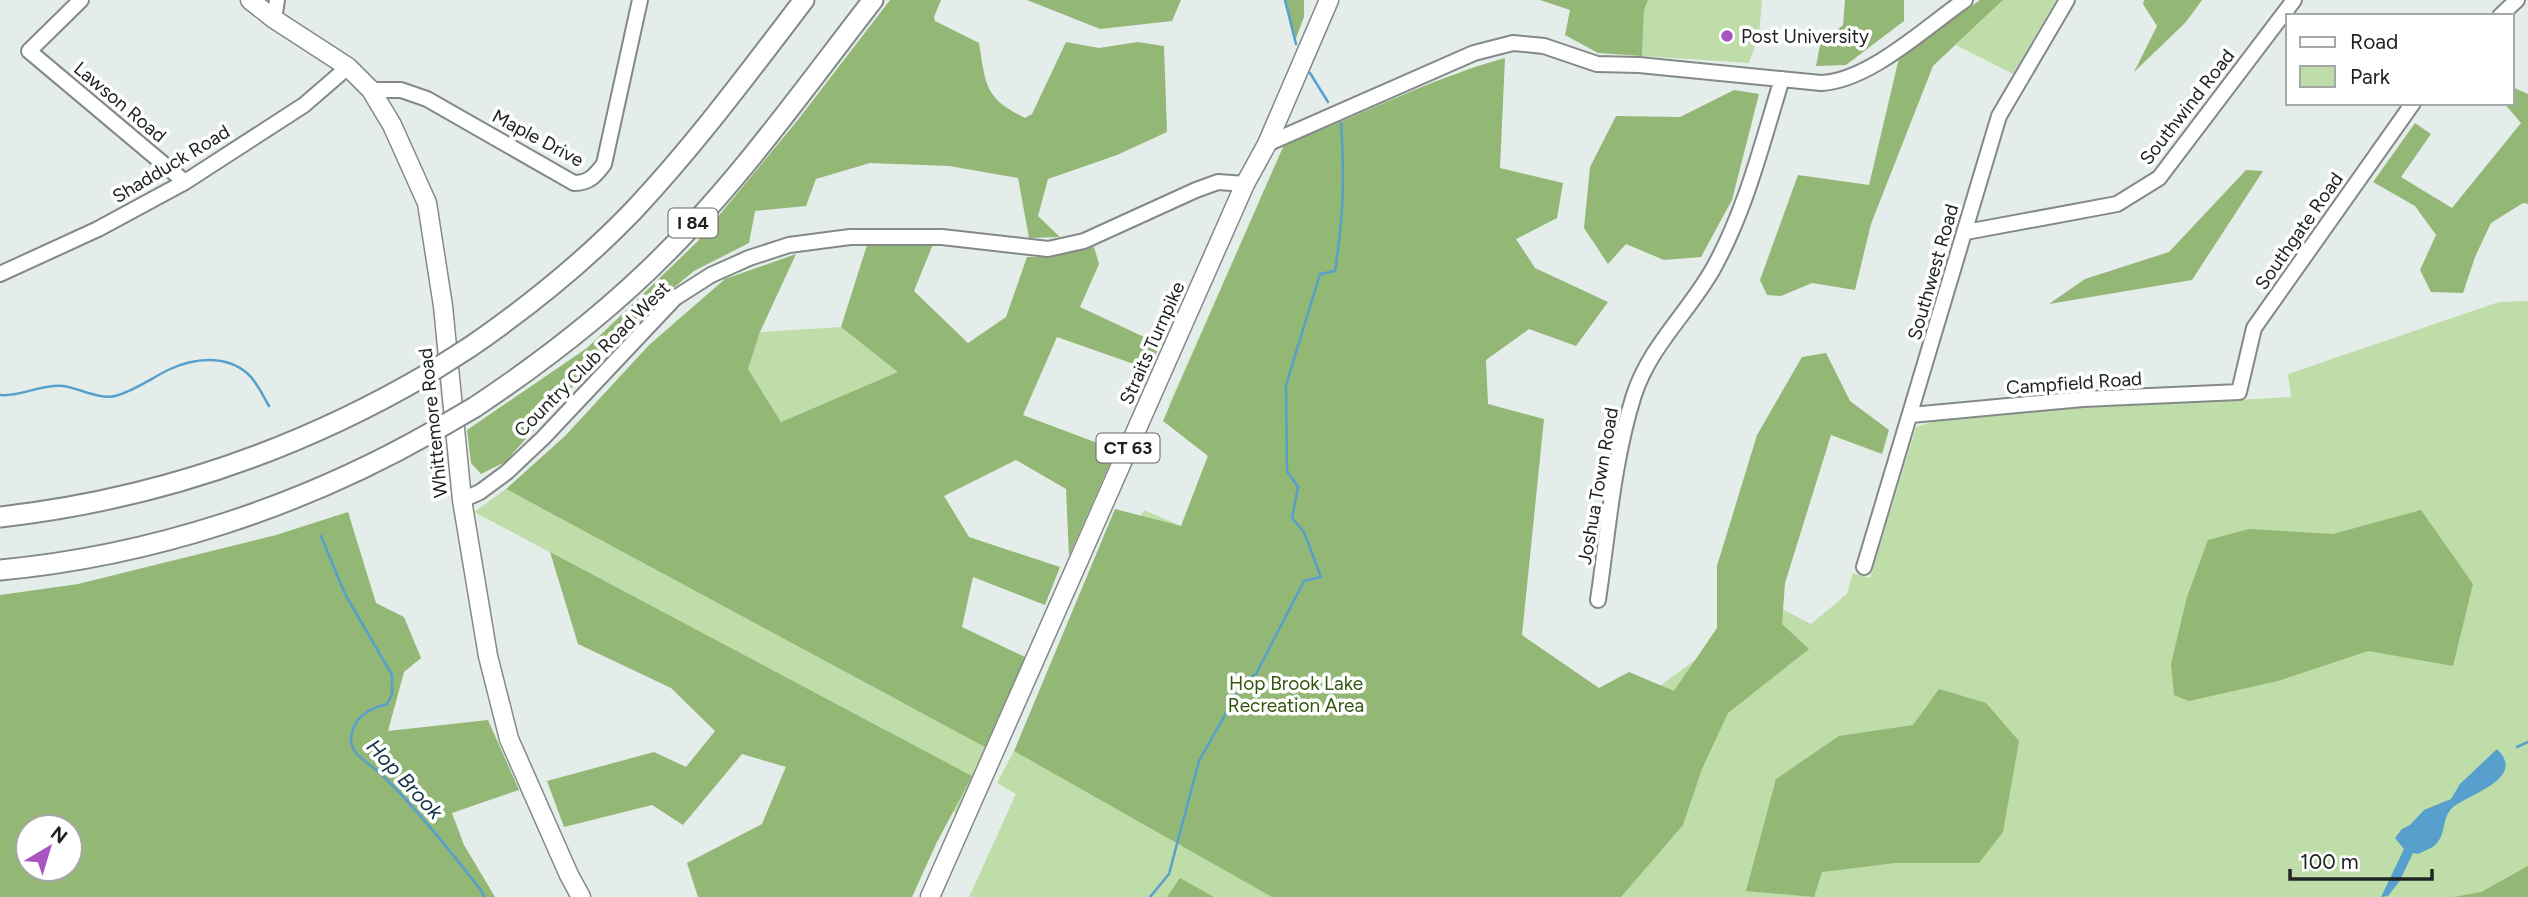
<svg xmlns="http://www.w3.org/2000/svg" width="2528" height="897" viewBox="0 0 2528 897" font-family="Figtree,sans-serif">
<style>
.green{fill:#bfdda8}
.forest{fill:#93b775;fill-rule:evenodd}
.water{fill:#579fcc}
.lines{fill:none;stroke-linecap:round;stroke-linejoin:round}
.stream{stroke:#579fcc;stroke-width:2.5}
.minor-casing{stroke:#838988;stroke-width:18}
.major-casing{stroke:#838988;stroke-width:21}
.highway-casing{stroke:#838988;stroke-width:23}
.minor{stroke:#fff;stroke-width:14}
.major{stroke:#fff;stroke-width:18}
.highway{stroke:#fff;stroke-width:19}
.highway-bridge-casing{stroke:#838988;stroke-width:23;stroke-linecap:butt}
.highway-bridge{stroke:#fff;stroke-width:19}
.poi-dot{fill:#a954c3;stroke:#fff;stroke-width:2.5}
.labels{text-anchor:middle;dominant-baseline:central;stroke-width:7;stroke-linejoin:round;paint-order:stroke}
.shield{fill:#fff;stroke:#646565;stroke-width:2}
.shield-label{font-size:18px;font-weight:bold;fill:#212323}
.poi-label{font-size:19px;fill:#212323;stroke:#fff;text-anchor:start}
.street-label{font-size:19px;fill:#212323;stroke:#fff}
.park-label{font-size:19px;fill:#34550f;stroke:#fff}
.water-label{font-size:21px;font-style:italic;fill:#123346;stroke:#fff}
</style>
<rect width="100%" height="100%" fill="#e5edeb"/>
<path class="green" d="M1648,0H1762L1759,35L1749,63L1642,56L1644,10Z
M2003,0H2056L2013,74L1956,45Z
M1505,58L1463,226L1480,303L1496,654L1620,715L1772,604L1811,624L1847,594L1853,573L1870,578L1916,427L1932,422L2038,410L2291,397L2288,374L2499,302L2528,301V897H969L1016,794L997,783L1014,751L1031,761L1144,510L1181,526L1208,456L1169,405L1284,145L1471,68Z
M841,327L899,372L781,422L748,369L760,332Z
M506,489L903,703L972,634L1025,657L956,813L936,805L762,824L791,754L887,731L474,512Z"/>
<path class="forest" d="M890,0H941L934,17L935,21L979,43C986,85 984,98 1025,118L1032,114L1066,42L1099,48L1138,42L1164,46L1167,132L1117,155L1048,179L1038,216L1060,237L1029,238L1018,178L949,166L870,163L816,179L806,206L755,211L749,243L694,271L624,329L505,462L481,474L471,463L467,430L587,348L697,242L797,121Z
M1027,0H1181L1172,21L1100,29Z
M1284,0H1304V17L1295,41Z
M1540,0H1648L1644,10L1642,56L1598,53L1565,35L1570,10Z
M1845,0H1904V21L1846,65L1816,66L1820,45L1843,25Z
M1980,0H2003L1933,66L1871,224L1855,290L1812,283L1781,296L1767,295L1760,280L1798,175L1869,185L1899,58Z
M2144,0H2202L2186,22L2134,72L2157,26L2143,4Z
M1505,58L1500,168L1563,183L1557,218L1516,239L1535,268L1608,302L1576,346L1529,329L1486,360L1488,404L1544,419L1522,635L1599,688L1629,672L1674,691L1717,628V566L1757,435L1802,357L1826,353L1850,401L1889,430L1882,454L1831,435L1785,583L1782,624L1809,649L1728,713L1702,769L1683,825L1621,897H1272L1014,751L1115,509L1181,526L1208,456L1163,421L1284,145C1357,117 1429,79 1505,58Z
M2512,87L2528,94V204L2523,203L2491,223L2475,257L2463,293L2431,292L2420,270L2436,235L2415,206L2373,182L2415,123L2431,134L2401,177L2452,208L2521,123L2504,103H2512Z
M1734,90L1759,94L1732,200L1701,257L1664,260L1626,244L1608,264L1584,228L1590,167L1616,116L1680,117Z
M2246,170L2263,171L2192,280L2049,304L2085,279L2169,252Z
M933,244L914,291L968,343L1006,317L1027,257H1051L1094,247L1099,264L1080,307L1159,344L1151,370L1057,337L1023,415L1116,450L1069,556L1066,489L1016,460L944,496L969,537L1060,567L1045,605L973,577L962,627L1025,657L985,747L506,489L565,436L649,345L725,279L796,254L760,332L748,369L781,422L898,372L841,327L867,245Z
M2421,510L2473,584L2453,666L2368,651L2278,681L2189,701L2174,695L2171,664L2187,597L2208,540L2249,529L2333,534Z
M348,512L376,603L404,617L421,658L404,672L388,731L488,720L519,790L452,813L464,845L495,897H0V595L78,584L276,535ZM28,827H70V869H28Z
M550,552L972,776L936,844L912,897H698L687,863L762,824L786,767L742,754L683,825L652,805L564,827L547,781L654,752L686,767L715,731L671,688L578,644Z
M1939,689L1986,703L2019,741L2003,832L1979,863H1895L1822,872L1814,897L1746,891L1776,779L1839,736L1913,725Z
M2528,866V897H2454L2481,892Z
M1180,878L1214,897H1167Z"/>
<path class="water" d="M2497,749C2528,779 2467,794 2452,808C2442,818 2446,833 2437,843C2433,848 2424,851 2418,854L2413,853L2399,882L2388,896L2381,897L2404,849L2395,838L2402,829L2410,825L2424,810L2451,799L2460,784Z"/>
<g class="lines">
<path class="stream" d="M1285,0L1296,44
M1310,73L1328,102
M0,395C21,397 40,384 63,386C79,388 99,400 115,396C134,391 150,379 168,370C193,358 226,354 248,374C257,382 263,396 269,406
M321,536L345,594L392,675V694L387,704C368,709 353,717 351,739C350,755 372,765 382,775C418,810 449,850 481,890L484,897
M2517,747L2528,742
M1150,897L1169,874L1199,761L1244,681L1256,674L1304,581L1321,577L1304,532L1292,518L1298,487L1287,471L1286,385L1320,274L1335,271C1343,219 1345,176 1341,123"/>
<g class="minor-casing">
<path id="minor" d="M81,0L29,51L185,182
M2500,16L2517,0
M274,19L277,0
M371,90H401L427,99L574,183C589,183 595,176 604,164L640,0
M1267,144L1474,53L1513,43L1544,46L1597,64L1639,65L1821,83C1869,81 1926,27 1965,0
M1966,232L2117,204L2159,178L2294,0
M0,274L98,229L185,182L304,105L348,67
M1911,415L2083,399L2239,392L2254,328L2413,103
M462,500L480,492L507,472L543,438L675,298L711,275L749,258L789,245L850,237H942L1048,249L1084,241L1196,190L1218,182L1245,184
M1864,567L1999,116L2067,0
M1598,600C1608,533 1613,461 1634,395C1650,346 1688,313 1713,269C1746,210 1762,143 1782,79"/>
</g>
<g class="major-casing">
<path id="major" d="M250,0L274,19L348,67L371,90L392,125L427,203L443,306L462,500L488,656L509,739L569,875L581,897
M930,897L1245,184L1267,144L1329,0"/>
</g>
<g class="highway-casing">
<path id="highway" d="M470,347C528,307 584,262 633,211C695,145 749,72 804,0
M475,407C544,361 610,310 668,251C744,174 807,85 873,0
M0,517C151,500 294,452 426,375
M0,570C151,556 300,507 432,432"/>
</g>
<use href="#minor" class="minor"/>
<use href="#major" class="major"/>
<use href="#highway" class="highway"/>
<g class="highway-bridge-casing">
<path id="highway-bridge" d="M426,375L470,347
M432,432L475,407"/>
</g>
<use href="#highway-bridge" class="highway-bridge"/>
</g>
<circle class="poi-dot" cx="1727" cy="36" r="7"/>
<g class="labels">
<g class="shield">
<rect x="668.5" y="208.5" width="49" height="29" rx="5"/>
<rect x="1096.5" y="433.5" width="63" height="29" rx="5"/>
</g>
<g class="shield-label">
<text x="693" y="223">I 84</text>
<text x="1128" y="448">CT 63</text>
</g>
<g class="poi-label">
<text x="1741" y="36">Post University</text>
</g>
<g class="street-label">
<text transform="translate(120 102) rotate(40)">Lawson Road</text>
<text transform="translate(2187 107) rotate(-52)">Southwind Road</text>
<text transform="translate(538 138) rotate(28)">Maple Drive</text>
<text transform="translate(171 164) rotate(-31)">Shadduck Road</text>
<text transform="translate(2299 231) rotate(-55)">Southgate Road</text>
<text transform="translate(1933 272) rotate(-74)">Southwest Road</text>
<text transform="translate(1152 343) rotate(-66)">Straits Turnpike</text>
<text transform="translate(592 359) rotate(-45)">Country Club Road West</text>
<text transform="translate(2074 383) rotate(-4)">Campfield Road</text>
<text transform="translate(433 423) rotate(-96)">Whittemore Road</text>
<text transform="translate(1598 486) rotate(-80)">Joshua Town Road</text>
</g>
<g class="park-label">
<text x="1296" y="683">Hop Brook Lake<tspan x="1296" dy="22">Recreation Area</tspan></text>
</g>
<g class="water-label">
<text transform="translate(405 779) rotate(47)">Hop Brook</text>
</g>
</g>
<rect x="2286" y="14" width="228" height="91" fill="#ffffff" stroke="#a6a7a7" stroke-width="2"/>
<rect x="2300" y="37" width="35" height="10" fill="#ffffff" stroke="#a6a7a7" stroke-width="2"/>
<text x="2350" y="49" font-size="21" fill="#212323">Road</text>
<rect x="2300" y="66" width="35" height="21" fill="#bfdda8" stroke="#a6a7a7" stroke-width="2"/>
<text x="2350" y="84" font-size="21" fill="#212323">Park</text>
<g transform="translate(49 848) rotate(38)"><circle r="33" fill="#ffffff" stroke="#a6a7a7" stroke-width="2"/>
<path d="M0-5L12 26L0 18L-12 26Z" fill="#a954c3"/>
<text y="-10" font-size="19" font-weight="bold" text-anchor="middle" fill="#212323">N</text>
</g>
<path d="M2290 869v10h142v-10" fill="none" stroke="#212323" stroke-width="3.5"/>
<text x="2300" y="869" font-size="21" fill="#212323" stroke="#ffffff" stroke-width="5" paint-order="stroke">100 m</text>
</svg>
